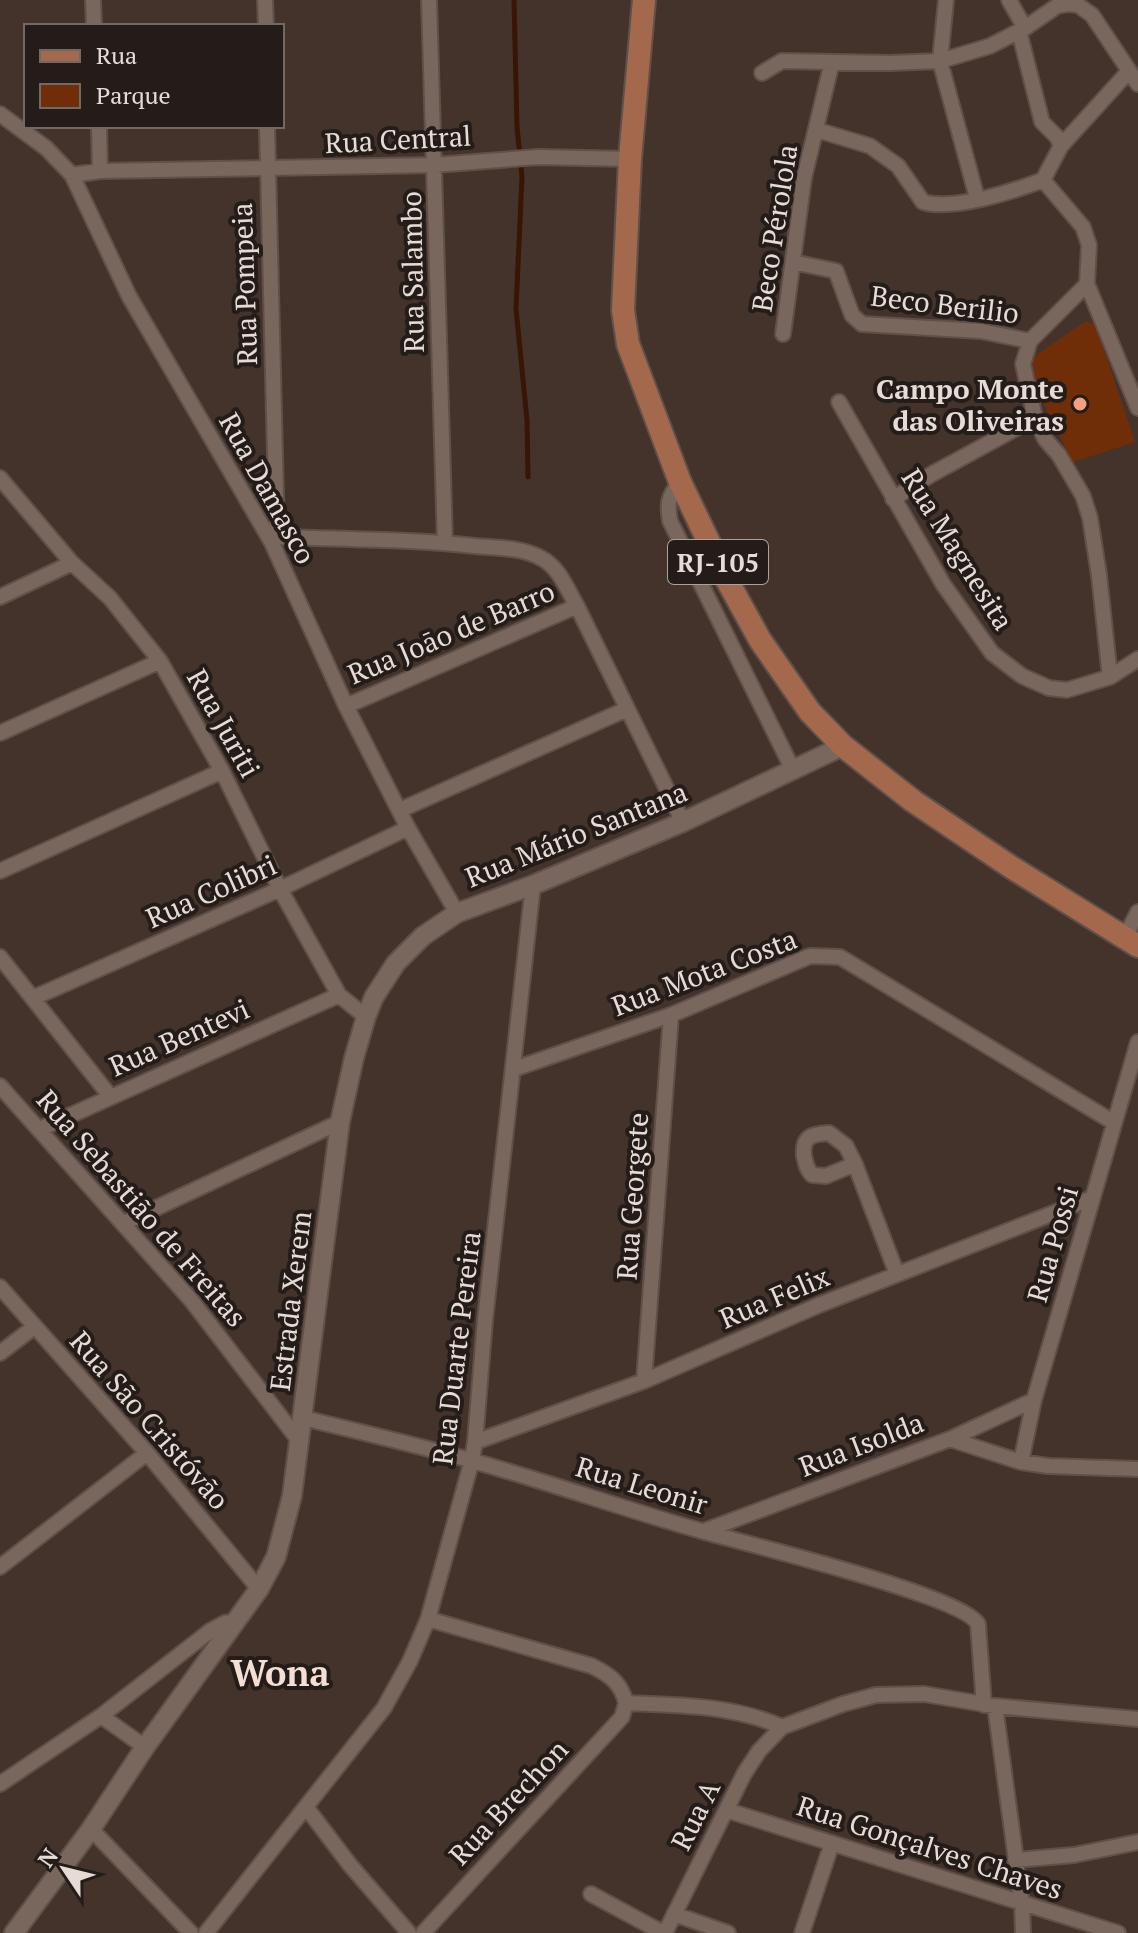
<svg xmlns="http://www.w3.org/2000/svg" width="1138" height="1933" viewBox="0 0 1138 1933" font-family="'PT Serif',serif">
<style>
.green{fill:#702e08}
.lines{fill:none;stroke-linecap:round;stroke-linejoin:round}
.stream{stroke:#3a1504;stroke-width:5}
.minor-casing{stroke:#5f504a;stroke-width:18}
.tertiary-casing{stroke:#5f504a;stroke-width:22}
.primary-casing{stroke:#5f504a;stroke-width:26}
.minor{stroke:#79665d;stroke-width:14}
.tertiary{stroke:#79665d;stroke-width:18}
.primary{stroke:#a4694d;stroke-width:22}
.poi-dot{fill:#f1a17d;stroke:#241c19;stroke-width:3}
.labels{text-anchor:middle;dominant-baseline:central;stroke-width:8;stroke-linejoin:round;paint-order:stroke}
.shield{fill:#241c19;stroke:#aca29d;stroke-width:2}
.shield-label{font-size:26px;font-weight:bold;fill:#e7dbd6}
.street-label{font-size:28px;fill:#e7dbd6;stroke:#241c19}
.poi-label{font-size:28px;font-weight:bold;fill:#e7dbd6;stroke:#241c19;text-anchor:end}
.district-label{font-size:36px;font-weight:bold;fill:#f5dfd5;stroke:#241c19}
</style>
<rect width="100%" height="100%" fill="#44332b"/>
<path class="green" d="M1086,321L1096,325L1135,442L1073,462L1032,381L1033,357Z"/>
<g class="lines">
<path class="stream" d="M514,0L517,127L522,177L516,309L527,420L528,477"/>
<g class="minor-casing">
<path id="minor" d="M93,0L94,26
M265,0L266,26
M429,0L445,543
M946,0L940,61L977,198
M1009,0L1025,28
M1019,31L1042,122L1057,137L1061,146
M762,73L782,61L890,63L940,61L990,46L1025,28L1057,6L1068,4L1078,5L1092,15L1138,84
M0,114L46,148L72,175L129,296L272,543L346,706L408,828L457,913
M99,126L100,171
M267,126L277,537
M817,130L870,146L898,166L923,202C954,211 1014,191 1043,180L1061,146L1129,71
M72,175L100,171L435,165L538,157L630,159
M1043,180L1083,227L1089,245L1087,284L1138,408
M793,262L836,271L852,315L862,324L981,331L1030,341
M1087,284L1030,341L1023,364L1035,418L1045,439L1059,455L1083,496L1090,518L1099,575L1110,677
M783,334L804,178L832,62
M839,402L943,584L992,653L1022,676L1049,688L1067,690L1110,677L1138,659
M0,478L72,563L110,598L160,661L222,771L280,889L339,995L366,1017
M680,482C668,496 667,504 670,521L793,770
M893,499L932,474L1035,418
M272,543L277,537C343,539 409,539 475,546C496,548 521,547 541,558C559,567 567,589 577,606L683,822
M0,597L72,563
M346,706L577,606
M0,733L160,661
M400,810L627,709
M0,871L222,771
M1124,939L1138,912
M0,957L110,1096
M33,998L280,889L408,828
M514,1069L671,1015L810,956L840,957L1113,1122
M0,1086L191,1300L300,1442
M40,1129L339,995
M855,1164L826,1176L812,1175C806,1168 806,1164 804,1156C802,1136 812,1134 829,1133L846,1146L855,1164L897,1274
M124,1223L340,1122
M0,1287L147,1453L259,1589
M0,1353L34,1327
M644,1381L671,1015
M303,1418C360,1432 417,1445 473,1461C551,1483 627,1510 705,1532C747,1544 963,1596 978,1624L984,1705
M950,1439L1021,1462L1048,1466L1138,1469
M475,1442L644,1381L819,1305L1092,1198
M1021,1462L1034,1400L1138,1042
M704,1531L950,1439L1034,1400
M0,1567L147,1453
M428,1619L592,1666C610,1675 621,1683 626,1703C679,1705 733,1705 782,1727
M995,1706L1022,1904L1023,1933
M101,1716L145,1747
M0,1784L101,1716L210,1631L225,1623L238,1621
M306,1807L350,1865L409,1933
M726,1810L1118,1933
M91,1829L191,1933
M1015,1860L1074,1855L1138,1842
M591,1894L663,1933
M674,1914L728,1933
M206,1933L384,1708L410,1661L428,1619L472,1460L475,1442L485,1320L533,885
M423,1933L622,1717L626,1703
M665,1933L744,1774L759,1751L782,1727L843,1704L876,1695L924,1694L995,1706L1138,1719
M802,1933L832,1843"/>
</g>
<g class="tertiary-casing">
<path id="tertiary" d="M14,1933L91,1829L145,1747L259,1589L276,1557L292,1496L340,1122L354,1058L366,1017L374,997L396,963L423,936L457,913L533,885L683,822L843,746"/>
</g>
<g class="primary-casing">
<path id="primary" d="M644,0L630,159L623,310L628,344L680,482L727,580L760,640L810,712L843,746L913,801L1011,867L1138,946"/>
</g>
<use href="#minor" class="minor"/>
<use href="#tertiary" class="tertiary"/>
<use href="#primary" class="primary"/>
</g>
<circle class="poi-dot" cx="1080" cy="404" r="8"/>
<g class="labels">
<rect class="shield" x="668" y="540" width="100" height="44" rx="6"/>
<g class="shield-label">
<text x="718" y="562">RJ-105</text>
</g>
<g class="street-label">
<text transform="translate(398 139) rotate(-3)">Rua Central</text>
<text transform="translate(774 228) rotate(-81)">Beco Pérolola</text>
<text transform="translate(412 272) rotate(-91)">Rua Salambo</text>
<text transform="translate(244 284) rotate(-92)">Rua Pompeia</text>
<text transform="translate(945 304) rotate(7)">Beco Berilio</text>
<text transform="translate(268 488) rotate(61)">Rua Damasco</text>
<text transform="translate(958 549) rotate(58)">Rua Magnesita</text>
<text transform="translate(451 632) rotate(-23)">Rua Joāo de Barro</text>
<text transform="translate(224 723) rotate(61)">Rua Juriti</text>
<text transform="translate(576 834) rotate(-22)">Rua Mário Santana</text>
<text transform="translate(211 891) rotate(-24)">Rua Colibri</text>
<text transform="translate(704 972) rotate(-21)">Rua Mota Costa</text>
<text transform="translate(179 1037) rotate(-24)">Rua Bentevi</text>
<text transform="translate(632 1196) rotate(-86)">Rua Georgete</text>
<text transform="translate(142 1208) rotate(49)">Rua Sebastião de Freitas</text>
<text transform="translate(1052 1244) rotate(-74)">Rua Possi</text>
<text transform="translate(774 1297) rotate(-23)">Rua Felix</text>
<text transform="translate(290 1301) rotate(-83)">Estrada Xerem</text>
<text transform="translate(456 1348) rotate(-83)">Rua Duarte Pereira</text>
<text transform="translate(150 1420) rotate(49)">Rua São Cristóvão</text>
<text transform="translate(861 1444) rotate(-21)">Rua Isolda</text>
<text transform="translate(642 1485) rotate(17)">Rua Leonir</text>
<text transform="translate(508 1802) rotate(-47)">Rua Brechon</text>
<text transform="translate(695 1815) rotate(-63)">Rua A</text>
<text transform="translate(930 1847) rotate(18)">Rua Gonçalves Chaves</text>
</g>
<g class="poi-label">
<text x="1064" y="388">Campo Monte<tspan x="1064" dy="32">das Oliveiras</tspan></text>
</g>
<g class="district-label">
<text x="280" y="1672">Wona</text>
</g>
</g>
<rect x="24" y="24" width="260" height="104" fill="#241c19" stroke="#726865" stroke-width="2"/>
<rect x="40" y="50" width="40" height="12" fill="#a4694d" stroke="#726865" stroke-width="2"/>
<text x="96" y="64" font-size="24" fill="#e7dbd6">Rua</text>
<rect x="40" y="84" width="40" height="24" fill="#702e08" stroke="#726865" stroke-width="2"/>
<text x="96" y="104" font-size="24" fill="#e7dbd6">Parque</text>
<g transform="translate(64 1869) rotate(305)" stroke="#241c19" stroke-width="6" paint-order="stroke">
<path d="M0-6L14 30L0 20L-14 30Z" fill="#e7dbd6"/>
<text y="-12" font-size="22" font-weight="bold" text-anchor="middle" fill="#e7dbd6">N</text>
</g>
</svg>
